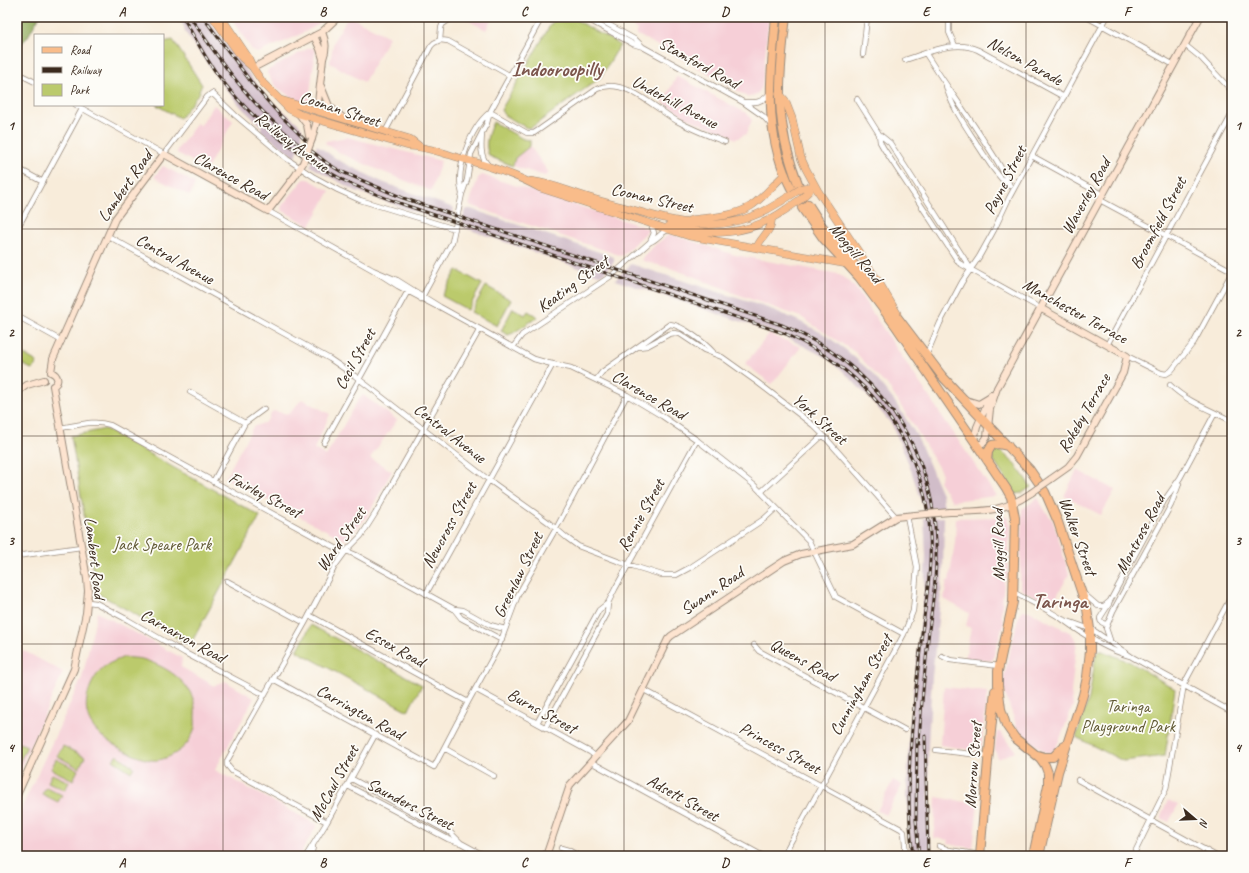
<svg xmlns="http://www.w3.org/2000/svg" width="1249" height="873" viewBox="0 0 1249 873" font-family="Caveat,sans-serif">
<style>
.built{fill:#f6cfd7}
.industrial{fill:#d1bdc9}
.green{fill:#bbca6c;stroke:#7b7a45}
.forest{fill:#94ae60;stroke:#686c3f}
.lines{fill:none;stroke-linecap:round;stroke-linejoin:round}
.street-casing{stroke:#9a8b7c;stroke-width:6}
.secondary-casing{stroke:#9a8b7c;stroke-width:8}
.primary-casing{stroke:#9a8b7c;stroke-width:8}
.highway-casing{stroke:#9a8b7c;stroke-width:10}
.street{stroke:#fff;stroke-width:4.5}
.secondary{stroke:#fde4d0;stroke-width:6}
.primary{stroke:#f9bc8a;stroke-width:7}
.highway{stroke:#f9bc8a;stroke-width:8}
.rail-casing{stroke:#3b2a1e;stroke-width:3}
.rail{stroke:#fdfcf7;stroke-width:1.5;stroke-dasharray:4.5;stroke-linecap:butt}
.secondary-bridge-casing{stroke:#9a8b7c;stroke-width:8;stroke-linecap:butt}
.primary-bridge-casing{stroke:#9a8b7c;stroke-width:8;stroke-linecap:butt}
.secondary-bridge{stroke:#fde4d0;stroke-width:6}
.primary-bridge{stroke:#f9bc8a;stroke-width:7}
.grid{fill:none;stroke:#3b2a1e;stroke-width:1;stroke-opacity:0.55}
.labels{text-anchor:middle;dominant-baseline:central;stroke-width:3.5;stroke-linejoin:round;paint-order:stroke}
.street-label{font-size:17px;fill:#3b2a1e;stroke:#fdfcf7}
.park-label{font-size:17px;fill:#615a35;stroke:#fdfcf7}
.district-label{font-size:21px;font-weight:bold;fill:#7c564d;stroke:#fdfcf7}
.neatline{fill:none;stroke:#3b2a1e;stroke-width:1.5}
.grid-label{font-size:13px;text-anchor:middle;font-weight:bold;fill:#3b2a1e}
</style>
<rect width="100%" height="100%" fill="#fdfcf7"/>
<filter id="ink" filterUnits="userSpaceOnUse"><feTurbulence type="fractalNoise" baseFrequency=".025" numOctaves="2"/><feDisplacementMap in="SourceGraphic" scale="8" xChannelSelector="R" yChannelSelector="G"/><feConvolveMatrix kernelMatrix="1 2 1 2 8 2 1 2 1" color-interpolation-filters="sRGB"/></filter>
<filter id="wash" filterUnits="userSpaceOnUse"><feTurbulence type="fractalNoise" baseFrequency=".012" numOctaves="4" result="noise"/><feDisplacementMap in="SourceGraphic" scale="16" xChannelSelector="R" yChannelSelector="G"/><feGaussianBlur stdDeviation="0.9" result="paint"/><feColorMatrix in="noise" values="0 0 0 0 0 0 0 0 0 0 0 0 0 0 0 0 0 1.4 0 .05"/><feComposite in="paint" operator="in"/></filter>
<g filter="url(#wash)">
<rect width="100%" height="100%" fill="#f8ecda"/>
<path class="built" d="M230,17H327L316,26L293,38L257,53L252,50Z
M348,17H351L389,37L364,82L330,63L334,40Z
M462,17H493L486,30Z
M605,17H769L762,86L759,92L753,96L747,97L719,79L636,34L638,30L623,22L621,25Z
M309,48H312L314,49L315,53L309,101L307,103L292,98L275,86L267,73L268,70Z
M677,76L746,113L752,120L746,134L736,139L727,134L689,119L663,102Z
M214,105L233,121L207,169L177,153V150L197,123L200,126Z
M347,137L441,161L431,191L376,169L342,154L325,143L326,141Z
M530,146L549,173L545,176L513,166L515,158Z
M163,166L195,183L190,196L154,177Z
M482,175L533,191L650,229L622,256L469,205L478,178Z
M304,179H308L330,191L310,226L283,211L281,207Z
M670,234L735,255L838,274L850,282L857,290L996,496L952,501L939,481L942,474L916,429L886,383L883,382L855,352L847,347L801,317L731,292V291L704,281V280L670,268L650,263L641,260L655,245Z
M769,334L801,347L772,384L745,364Z
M363,395L397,420L370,458L392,471L366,518L351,535L346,540L341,538L225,478L253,427L266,422L273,411L289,414L302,399L330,414L314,449L326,456L358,400Z
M1077,470L1115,490L1101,515L1064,496Z
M1038,498L1044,509L1053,521L1069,574L1052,605L1035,596L1023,591L1020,588L1022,509Z
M1007,517L1010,523L1007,576L1004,582L1001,615L1004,622L992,661L965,659L971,628L966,626L969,613L944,599L947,581H949L955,542L956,518Z
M1023,610L1029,611L1071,633L1077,641L1071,692L1073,706L1059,741L1055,749L1051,752L1047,753L1023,736L1018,730L1002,685L1019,615Z
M97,612L182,658L181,667L215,686L225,681L254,698L215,770L317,825L299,856H17V818L82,678Z
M17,647L63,672L17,776Z
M944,687L987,692L981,749L978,751L940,745Z
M997,732H1000L1016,751L998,759L995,750Z
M893,780L902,785L886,815L877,811Z
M936,797L978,804L973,848L954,845L948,843L949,840L934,838Z
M1168,800L1178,805L1169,822L1160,818Z"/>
<path class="industrial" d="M174,17H207L262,91L271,101L299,124L302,129V139L296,156L294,157L260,130L262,127L243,109L225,88L185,32L184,26L181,22L179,23Z
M317,145L338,160L382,182L454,208L451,222L406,209L356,191L310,166Z
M467,209H471L614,257V262L604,273L599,275L462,227L464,213Z
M631,264L771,309L799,321L824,334L846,350L871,372L895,402L917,436L942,494L944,509L924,510L909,464L892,425L872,401L845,373L827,358L782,335L615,280Z
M944,517L943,573L932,677L928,745L929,808L933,809L932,816L929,817L930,856H911L907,796L909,733L924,591L926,556L924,518Z"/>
<path class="green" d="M561,17H571L620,45L600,78L532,127L527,128L504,115L501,110L551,24L555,20Z
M173,40L202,85L199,90L200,92L180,118L156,105H163V42Z
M493,122L523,139L530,140V146L515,158L513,166L489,156C484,144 488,133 493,122Z
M457,270L482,284L468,310L442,296Z
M486,286L511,300L497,326L471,312Z
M513,308L525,315L528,311L538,317L513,333L508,335L501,331Z
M20,352L37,362L33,370L17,361V358Z
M105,429L260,516L190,645L97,593L71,436Z
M993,448C996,451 1000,450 1004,454C1015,463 1023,475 1031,487L1022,493L1015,494L992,458L991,455Z
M311,625L422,685L408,711L297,651Z
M1099,651H1102L1130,662L1175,689L1165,756L1123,761L1076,737L1089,698L1096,654Z
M124,657C130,658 137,658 142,659C169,667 198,686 195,716C195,721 196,727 194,731C193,735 190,738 188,742C181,752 163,762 151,760C141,759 132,754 123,750C96,736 77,718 91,685C94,679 99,670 105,666C111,662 118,660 124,657Z
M17,742L27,746L17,767Z
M63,746L85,757L79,768L57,756Z
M117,755L134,767L131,772L113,760Z
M56,759L78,770L73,780L51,769Z
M52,774L69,782L65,790L48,782Z
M46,787L62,795L58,802L42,794Z"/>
<path class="forest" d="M17,17H39L27,38L17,47Z"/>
</g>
<g filter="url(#ink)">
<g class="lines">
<g class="street-casing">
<path id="street" d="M584,17L633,44L643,47L743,102L763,116L772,126
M595,17L636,40L643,47
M949,17V32L955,46
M1087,17L1174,65
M443,24L453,17
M440,40L448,41L509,75
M1185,45L1201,58L1232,91
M926,54C945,84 965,111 984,141C994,156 1004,170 1010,186
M863,55L867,17
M905,60C928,53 955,39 978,50L1064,97
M19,74L35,82
M946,86C952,108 965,125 977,144C987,159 995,174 1009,186
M857,99L879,134L890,143L971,269
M743,102C755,103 762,103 770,93
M76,105L164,154L207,97L212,93L235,115L287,159L314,177L338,190L360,200L455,229
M490,112L527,133H534L540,129L597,89C624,76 656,109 677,121C692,129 709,136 725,142
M385,132L431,46L434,43L440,40L441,28L445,17
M482,134C481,145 480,157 488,165
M879,134L880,142L884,149L959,263L1040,308
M1032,156L1103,195
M17,168L43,182
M462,194C455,169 470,128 490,112
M1100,200L1232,271
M268,211L373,270L398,286L436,306
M17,229L82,109
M108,236L330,359L355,376L489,480L548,522L567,538L578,546L620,562L662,575H676L691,567L764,519L776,508
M650,242L654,233L651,224
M373,270L397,280L440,307L534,359L548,363L571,368L627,395L662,416L697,440L754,485L809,541L836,597L904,634
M421,299L452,242L462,194L467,180L471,154L487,123L490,112L542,17
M17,316L62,341
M1107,345L1232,114
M513,347L522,335L611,276L650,242C657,240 661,232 668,230
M638,347L647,346L669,334L674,333L680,334L704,350L722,357L757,382L813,425L823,435L896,517
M926,356L940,323L962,282L979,257L994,230L1009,198L1107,17
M1127,356L1161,373L1166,374L1171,371L1194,342L1232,272
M596,380L602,372L670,324C682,325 705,343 713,352
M1170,385C1187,402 1211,410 1232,421
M190,392L245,423
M60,428C77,426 93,419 110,425L341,551L349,552L356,555L454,609L463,610L490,625L505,629
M324,443L409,289
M213,482L245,423L264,409
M761,492L823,435
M17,556L81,547
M227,581L305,623
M1013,592C1029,601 1047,609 1062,619C1081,633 1107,650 1130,656
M426,594L553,364
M1084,594L1098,606H1104L1110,601L1164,501L1180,478L1215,413
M88,602L96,603L128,620L185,653L265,695
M454,609L461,618L502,640
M309,615L468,702
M1062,619L1093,630L1132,657L1232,712
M1108,622L1107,624C1103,624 1100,622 1100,618L1109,604
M1110,640L1106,628L1113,611L1171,505L1179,484
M754,645L759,651L905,730
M942,656L950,660L999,666
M273,679L434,767L468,702L499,646L518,595L558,525L627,395
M475,689L590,752L595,756
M644,690L901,829L904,832L906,856
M537,723L599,610L608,603
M545,728L607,614L608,603L615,589L697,440
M444,748L494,776
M936,750L988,756
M591,762L763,856
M352,779L451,833L461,843L485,856
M1078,780L1216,856
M348,786L448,839L460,843
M327,822L232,771L227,765V761L305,623L335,566L346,551L361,536L375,514L480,329
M939,846L949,850L981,855
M561,848L568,850L579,856
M306,856L327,822L375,735
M311,856L313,847
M783,856L904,634L913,611L917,567L907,516
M1133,856L1166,789L1184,684L1232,595"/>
</g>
<g class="secondary-casing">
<path id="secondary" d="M314,36L320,49L323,59
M253,68L322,32L338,17
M321,86L329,106L342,117
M317,111L323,59C327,48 326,42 322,32
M299,114L307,125L309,136
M312,139L317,120
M1040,308L1127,356L1123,373L1077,456L1068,467L1051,479
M51,372L53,359L115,219L164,154L268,211L295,176L303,163
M51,372C58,375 60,382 53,386
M17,392L27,385L44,380
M966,400L979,404L989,398
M974,440L977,427L991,395
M977,445L983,443L987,437L990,409L997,388L1200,17
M950,512C983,511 1002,513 1031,493
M17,795L74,669L86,613L88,591L87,579L53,386
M546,856L570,785L628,721L668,639L671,636L784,561L801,554L853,544L896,517L915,515"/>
</g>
<g class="primary-casing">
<path id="primary" d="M213,17L242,58L251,66
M221,17L248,57L253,68L263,83L289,109L299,114L408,146C423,146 436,151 450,155C480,164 512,172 540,188L689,236L847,264
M779,93L785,100L792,118L801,158L806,169L818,191L880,284L897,313
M281,100L410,139L419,146
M531,181C549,183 565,190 581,195C598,201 616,205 634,210C688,226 729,235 780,202
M688,221L691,220C711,217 734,217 751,206C764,197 774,184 785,174
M669,225C711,237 748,236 785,210
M757,247C760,238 774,229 771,218"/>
</g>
<g class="highway-casing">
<path id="highway" d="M776,17C771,79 762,132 792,190
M786,17C778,81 774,124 799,186
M808,204L822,226L885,301L942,376L1030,470L1045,492L1058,522L1087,609L1090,629V651L1087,677L1083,695L1058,772L1039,856
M802,208L823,238L859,277L895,325L977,445L1006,488L1011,497L1015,518L1013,602L998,671V685L1001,709L1006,725L1015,738L1040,758L1045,765L1048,773V785L1033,856
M987,460L988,452L992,445L999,444L1008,446
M1038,755L1045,757H1053L1063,747
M980,856L988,761L995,691"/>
</g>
<use href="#street" class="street"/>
<use href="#secondary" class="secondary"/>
<use href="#primary" class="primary"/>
<use href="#highway" class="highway"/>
<g class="rail-casing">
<path id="rail" d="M183,17C195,38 206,60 221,79C252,120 300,158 345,181C364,190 385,198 405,205L786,334C808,344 828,356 847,372C895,411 927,472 930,534C932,567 926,601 922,633C914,707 903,782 913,856
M190,17C211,47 232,78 257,105C272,122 289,136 306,151
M203,17L254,86L278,113L311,146
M304,145L327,163L340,171L403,198L782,325C873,363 933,443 936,542C937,571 933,601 929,630C925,668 921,706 919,744
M925,736L928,856
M917,739L916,820L919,856"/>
</g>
<use href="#rail" class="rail"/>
<g class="secondary-bridge-casing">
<path id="secondary-bridge" d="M303,163L312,139
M1031,493L1051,479
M915,515L950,512"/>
</g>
<g class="primary-bridge-casing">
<path id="primary-bridge" d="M780,202L802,188L809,187
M785,210L801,199L810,190"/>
</g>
<use href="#secondary-bridge" class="secondary-bridge"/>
<use href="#primary-bridge" class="primary-bridge"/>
</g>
</g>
<path class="grid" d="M223,17V856M424,17V856M624,17V856M825,17V856M1026,17V856M17,229H1232M17,436H1232M17,644H1232"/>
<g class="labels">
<g class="street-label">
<text transform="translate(1025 61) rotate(29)">Nelson Parade</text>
<text transform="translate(699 63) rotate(29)">Stamford Road</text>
<text transform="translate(675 102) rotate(28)">Underhill Avenue</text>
<text transform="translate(340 109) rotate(18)">Coonan Street</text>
<text transform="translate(292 142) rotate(37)">Railway Avenue</text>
<text transform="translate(231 176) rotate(29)">Clarence Road</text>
<text transform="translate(1005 180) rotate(-63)">Payne Street</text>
<text transform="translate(125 186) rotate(-55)">Lambert Road</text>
<text transform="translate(1086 196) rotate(-61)">Waverley Road</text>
<text transform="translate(652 198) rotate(13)">Coonan Street</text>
<text transform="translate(1158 223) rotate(-62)">Broomfield Street</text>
<text transform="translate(856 253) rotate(50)">Moggill Road</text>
<text transform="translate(175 259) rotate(29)">Central Avenue</text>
<text transform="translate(573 284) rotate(-36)">Keating Street</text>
<text transform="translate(1075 311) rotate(29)">Manchester Terrace</text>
<text transform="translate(355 359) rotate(-61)">Cecil Street</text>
<text transform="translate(649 395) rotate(30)">Clarence Road</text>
<text transform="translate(1084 413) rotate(-60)">Rokeby Terrace</text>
<text transform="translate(820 419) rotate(42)">York Street</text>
<text transform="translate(450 433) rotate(38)">Central Avenue</text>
<text transform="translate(265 495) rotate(28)">Fairley Street</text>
<text transform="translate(641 515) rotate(-61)">Rennie Street</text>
<text transform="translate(449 525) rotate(-61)">Newcross Street</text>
<text transform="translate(1140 534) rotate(-62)">Montrose Road</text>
<text transform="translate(1078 536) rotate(70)">Walker Street</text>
<text transform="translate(341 539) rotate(-55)">Ward Street</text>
<text transform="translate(998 545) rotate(-91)">Moggill Road</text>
<text transform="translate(95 558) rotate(83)">Lambert Road</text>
<text transform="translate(518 575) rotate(-64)">Greenlaw Street</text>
<text transform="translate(712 591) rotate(-34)">Swann Road</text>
<text transform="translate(183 636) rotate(29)">Carnarvon Road</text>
<text transform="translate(395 647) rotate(29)">Essex Road</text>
<text transform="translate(803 660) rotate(29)">Queens Road</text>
<text transform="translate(861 685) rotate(-61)">Cunningham Street</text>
<text transform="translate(542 711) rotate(29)">Burns Street</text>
<text transform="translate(360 712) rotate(29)">Carrington Road</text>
<text transform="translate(780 748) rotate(29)">Princess Street</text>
<text transform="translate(973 765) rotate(-86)">Morrow Street</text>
<text transform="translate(334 783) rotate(-61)">McCaul Street</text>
<text transform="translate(683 798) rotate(29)">Adsett Street</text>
<text transform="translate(410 804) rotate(27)">Saunders Street</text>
</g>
<g class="park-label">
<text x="162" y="544">Jack Speare Park</text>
<text x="1128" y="706">Taringa<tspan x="1128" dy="20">Playground Park</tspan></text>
</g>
<g class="district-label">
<text x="557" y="69">Indooroopilly</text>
<text x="1060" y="601">Taringa</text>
</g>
</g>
<rect width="1249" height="873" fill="none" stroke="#fdfcf7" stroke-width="44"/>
<rect x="34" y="34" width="130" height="72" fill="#fdfcf7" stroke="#afa8a0"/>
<rect x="42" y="47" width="20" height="6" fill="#f9bc8a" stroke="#afa8a0"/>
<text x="70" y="54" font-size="12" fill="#3b2a1e">Road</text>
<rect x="42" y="67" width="20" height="6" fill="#3b2a1e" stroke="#afa8a0"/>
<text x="70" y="74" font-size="12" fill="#3b2a1e">Railway</text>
<rect x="42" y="84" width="20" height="12" fill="#bbca6c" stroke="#afa8a0"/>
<text x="70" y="94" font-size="12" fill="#3b2a1e">Park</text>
<g transform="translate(1195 819) rotate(109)" stroke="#fdfcf7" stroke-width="3" paint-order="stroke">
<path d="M0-3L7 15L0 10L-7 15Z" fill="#3b2a1e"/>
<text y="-6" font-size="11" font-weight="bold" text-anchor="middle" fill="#3b2a1e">N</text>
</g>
<rect x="22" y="22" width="1205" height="829" class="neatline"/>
<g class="grid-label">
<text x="122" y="16">A</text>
<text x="323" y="16">B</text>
<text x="524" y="16">C</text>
<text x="725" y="16">D</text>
<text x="926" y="16">E</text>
<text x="1127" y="16">F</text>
<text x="11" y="130">1</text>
<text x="1238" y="130">1</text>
<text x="11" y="337">2</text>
<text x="1238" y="337">2</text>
<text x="11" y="545">3</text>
<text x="1238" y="545">3</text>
<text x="11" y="752">4</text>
<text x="1238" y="752">4</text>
<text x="122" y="867">A</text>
<text x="323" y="867">B</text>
<text x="524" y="867">C</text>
<text x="725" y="867">D</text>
<text x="926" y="867">E</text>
<text x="1127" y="867">F</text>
</g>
</svg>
